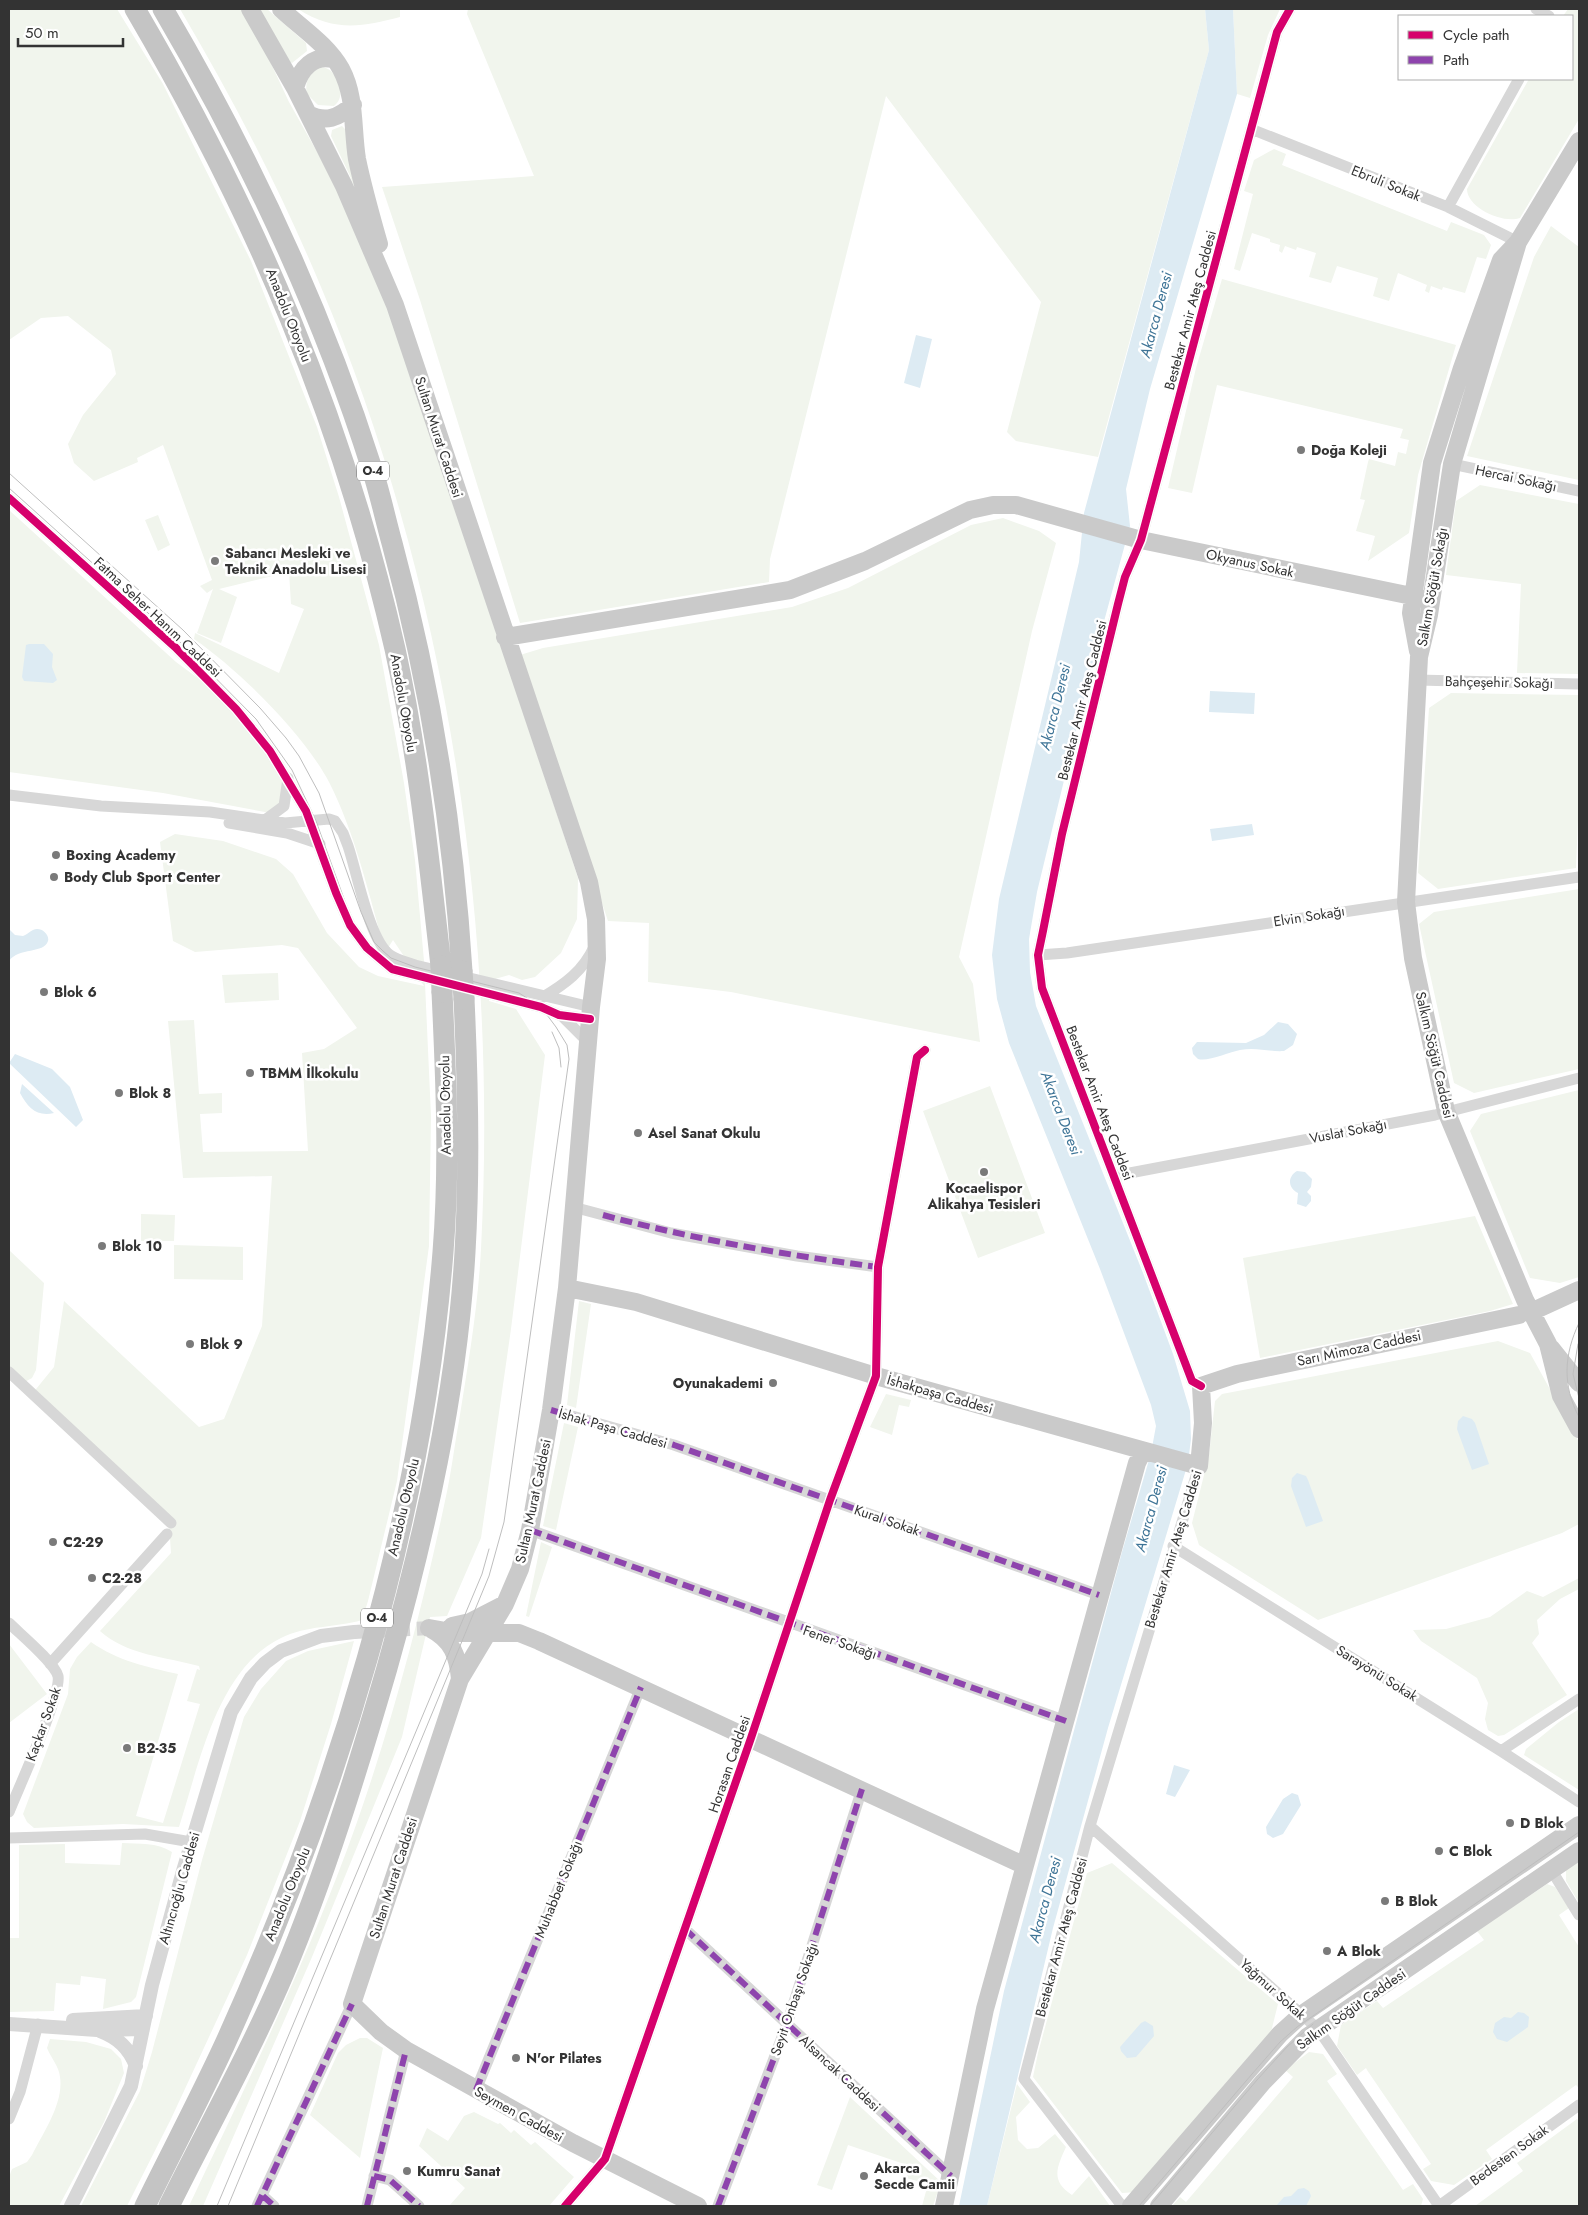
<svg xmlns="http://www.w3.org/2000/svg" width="1588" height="2215" viewBox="0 0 1588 2215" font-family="Jost,sans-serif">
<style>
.green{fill:#f1f5ed}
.water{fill:#ddebf3}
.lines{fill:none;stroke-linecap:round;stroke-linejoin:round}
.tertiary-tunnel{stroke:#d6d6d6;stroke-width:14;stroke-dasharray:14 7;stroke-linecap:butt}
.minor{stroke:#d7d7d7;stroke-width:11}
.tertiary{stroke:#d7d7d7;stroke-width:14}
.primary{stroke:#cacaca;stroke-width:18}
.motorway{stroke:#c4c4c4;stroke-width:21}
.tram{stroke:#bebebe;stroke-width:1}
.motorway-bridge{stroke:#c4c4c4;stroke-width:21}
.quiet{stroke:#8e44ad;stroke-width:6;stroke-dasharray:12 6;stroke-linecap:butt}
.cycleway-casing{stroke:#fff;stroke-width:11}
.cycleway{stroke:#d6006c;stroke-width:8}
.poi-dot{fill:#7a7a7a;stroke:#fff;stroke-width:2}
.labels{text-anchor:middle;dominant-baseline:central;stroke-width:5;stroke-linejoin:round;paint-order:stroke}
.shield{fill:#fff;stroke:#707070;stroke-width:1}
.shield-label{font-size:12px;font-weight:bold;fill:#333}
.street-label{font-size:14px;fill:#333;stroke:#fff}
.poi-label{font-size:14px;font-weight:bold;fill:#333;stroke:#fff;text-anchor:start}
.water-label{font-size:15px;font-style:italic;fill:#3f7597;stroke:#fff}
</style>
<rect width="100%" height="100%" fill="#fff"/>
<path class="green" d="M9,9H117L163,84L251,261L317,427L339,497L379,645L404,783L415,860L424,961L431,1116L429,1246L397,1481L368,1601L362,1620C335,1628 307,1625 281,1638C217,1669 199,1765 179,1827L123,1824L34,1828L27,1822L23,1814L68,1694L70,1669L77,1657L91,1642C118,1661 147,1667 178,1674L136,1816L163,1823L200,1704L187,1701L197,1669L200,1670L199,1666C166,1657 126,1655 100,1631L171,1553L170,1538L167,1534L171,1522L32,1394L54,1367L64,1301L199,1427L224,1419L262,1326L272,1176L183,1178L168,1021L194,1020L199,1094L222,1093V1113L200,1114L203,1152L308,1151L302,1053L324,1049L357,1028L298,948L282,945L195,952L173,941L160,842L175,834L223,841L276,859L293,874L327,933L359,967L378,976L424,986L393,940L388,948L382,940C367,887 354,831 329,782C303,733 239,670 194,639L195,633L279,673L304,609L291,604L289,572L219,589L237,597L221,643L197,633L213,589L207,593L200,586L212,580L163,445L137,458L138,462L94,481L74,463L68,444L83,415L116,374L111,350L68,316L41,318L9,340Z
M180,9H243L260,40L289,102L344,200L389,307L578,878L577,919L561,953L535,977L522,980L509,975L488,981L489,1001L516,1009L545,1055L511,1329L481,1538L447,1616L430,1617L402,1737L312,1957L203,2206H189C248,2081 310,1955 356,1825C393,1720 422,1610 445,1501C451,1475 454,1448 459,1421C468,1365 478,1307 481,1249C498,924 448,588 321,287C281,191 233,99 180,9Z
M259,9H267L306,43L307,51L292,63L290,62Z
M298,9H400V17C362,27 334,32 298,9Z
M468,9H1205L1209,50L1098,457L1016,441L1007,432L1041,302L886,96L770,559L769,582L520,623L420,300L382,187L534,176L467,14Z
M1233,9H1280L1268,35L1250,98L1237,94Z
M1568,9H1579V119L1520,218C1503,224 1467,208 1467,189L1529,79H1572V16H1563Z
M321,67C338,68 348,96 334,106L318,105L307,94C304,82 310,72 321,67Z
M342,126L347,131L372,234L350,176L331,136L332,130Z
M1274,149L1286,154L1282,165L1447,231L1451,222L1484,235L1491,245L1486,259L1477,257L1465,293L1443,287L1442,290L1431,286L1429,293L1425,291L1427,285L1398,273L1389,301L1373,296L1378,278L1337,266L1331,283L1309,277L1316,253L1297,247L1296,250L1285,246L1282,253L1279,251L1280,245L1270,242V239L1252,233L1240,271L1234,269L1253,194L1244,191L1254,160Z
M1551,226L1579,247V480L1467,456L1534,257Z
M1222,279L1456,345L1418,475L1409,533L1368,561L1375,536L1356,531L1365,500L1360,499L1368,462L1369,459L1395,466L1398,452L1406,454L1409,440L1400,438L1403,429L1217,385L1192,493L1168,488L1196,368Z
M1480,485L1579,504V674L1517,673L1521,584L1446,575L1456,501Z
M9,510L176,662L222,696L288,778L276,814L163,793L9,772Z
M158,515L170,545L158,551L145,520Z
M1003,518L1039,531L1056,543L1032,631L959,957L973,984L980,1042L731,992L648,982L649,923L608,921L520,655L543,648L792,607L848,588L971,525Z
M1451,693L1579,695V795L1576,868L1438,889L1418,873L1429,708Z
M1579,889V1069L1474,1093L1454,1083L1419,924L1434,912Z
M278,973L279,1000L225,1003L222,975Z
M990,1086L1045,1233L978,1258L923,1111Z
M1579,1090V1277L1560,1283L1530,1278L1470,1131L1481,1114Z
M141,1214L175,1215L174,1241H141Z
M1475,1216L1513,1304L1490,1311L1260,1358L1243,1258Z
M174,1245L243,1247V1280L174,1279Z
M9,1250L44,1283L36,1370L32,1378L21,1384L9,1372Z
M579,1301L591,1304L576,1408L567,1405Z
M1498,1341L1530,1353L1579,1442V1524L1562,1533L1318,1620L1199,1545L1192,1523L1209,1455L1215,1401L1222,1394Z
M886,1394L911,1400L909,1407L899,1405L892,1435L870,1427Z
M564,1423L578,1427L556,1530L543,1526Z
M541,1542L552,1547L529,1617L526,1616Z
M1579,1578V1589L1560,1599L1537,1620L1539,1634L1532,1643L1567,1695L1504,1735L1498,1736L1488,1730L1485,1719L1488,1703L1477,1678L1421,1641L1413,1630L1446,1629L1490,1617L1527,1591L1543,1597Z
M354,1641L331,1724L300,1821L247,1955L171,2119L127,2206H81L140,2091L152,2052L202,1860L244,1717L261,1689L286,1661L308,1651Z
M9,1644L47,1694L9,1723Z
M1579,1709V1790L1524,1755L1526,1749L1559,1722Z
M122,1843C140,1844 156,1842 172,1852L136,1997L131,2002L103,2009L106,1979L81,1976L80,1985L56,1983L54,2011L9,2012V1938H19V1845L65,1844V1863L120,1865Z
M1579,1858V1903L1566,1881V1868Z
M1112,1863L1278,2004L1270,2036L1137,2192L1122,2193L1033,2077L1038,2053L1087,1873Z
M1547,1884L1555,1887L1569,1908L1559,1915L1579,1947V2088L1576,2085L1486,2150L1492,2159L1454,2185L1431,2181L1423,2169L1431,2164L1367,2070L1366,2068L1357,2075L1337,2046L1341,2025L1377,2001L1383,2008L1484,1940L1477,1931Z
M360,2038H367L383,2048L360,2158L310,2115L338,2053L346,2045Z
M50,2039L86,2042L111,2049L121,2059L124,2073L104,2122L59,2206H9V2177L12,2169L27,2162L32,2155C43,2133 64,2103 60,2077C59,2066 51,2058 47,2048Z
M1309,2052L1323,2054L1337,2074L1327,2081L1403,2190L1413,2184L1423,2199L1421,2206H1172L1180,2197L1186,2202L1293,2077L1285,2070Z
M1017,2084L1030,2102L1016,2117L1018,2140L1027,2149L1038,2148L1055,2134L1066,2147C1057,2167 1050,2181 1072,2195L1089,2176L1110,2206H987Z
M850,2097L941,2182L933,2206H922L928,2184L906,2178L910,2166L848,2145L832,2190L817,2185Z
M474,2112L498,2124L500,2123L511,2133L514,2130L531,2145L535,2142L574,2177L549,2206H449L465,2188L419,2146L427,2128L448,2141L464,2116Z
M1577,2119L1579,2121V2206H1475L1523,2171L1517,2163Z"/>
<path class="water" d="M1205,9H1233L1237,94L1150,389L1126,489L1130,526L1091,669L1037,892L1029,939L1030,972L1036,1006L1143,1273L1173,1354L1190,1411L1191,1439L1188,1463L1108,1728L1053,1928L987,2206H959L1004,1991L1122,1552L1151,1453L1156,1426L1151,1405L1100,1269L1009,1043L997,999L992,955L999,899L1079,562L1084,513L1209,50Z
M916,335L932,339L920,388L904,383Z
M29,644H44L53,654L52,667L57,680L53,683L24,681L22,677L26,645Z
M1210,691L1255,693L1254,714L1209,712Z
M1252,824L1254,835L1212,841L1210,829Z
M9,929L15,935L23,936C28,934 29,932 33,930C40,926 50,934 48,941C44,954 19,947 9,961Z
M1278,1022L1288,1024L1297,1034L1293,1045L1284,1051C1269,1052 1257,1047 1240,1050C1229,1052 1208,1062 1198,1059L1193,1054L1192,1048L1197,1042L1246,1043L1264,1035Z
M15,1054L52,1069L70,1087L83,1120L76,1127L9,1063Z
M22,1084L54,1113C37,1117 28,1108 20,1093Z
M1297,1171L1305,1172L1312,1179L1311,1187L1307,1192L1311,1196V1201L1306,1207L1297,1204L1298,1193C1288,1188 1287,1177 1297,1171Z
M1463,1416L1472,1419L1475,1423L1489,1464L1472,1470L1457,1429L1458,1421Z
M1297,1473L1306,1476L1308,1480L1323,1521L1306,1527L1291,1486L1292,1478Z
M1174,1765L1190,1770L1175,1797L1166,1794Z
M1292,1793L1298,1795L1301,1805L1283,1834L1273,1838L1267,1834L1266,1827L1283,1799Z
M1518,2012L1524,2013L1529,2017L1528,2027L1507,2042L1497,2039L1493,2032L1495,2023L1504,2017L1511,2018Z
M1145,2021L1153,2026L1154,2036L1136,2057L1127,2058L1121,2051L1120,2047L1141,2023Z
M1304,2188L1309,2191L1311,2196L1306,2206H1276L1284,2197L1291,2196L1298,2189Z"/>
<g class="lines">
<path class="tertiary-tunnel" d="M354,1632L429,1628"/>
<path class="minor" d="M1536,9L1549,16
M1251,129L1448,207L1518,242
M1448,207L1519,79
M1452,464L1579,491
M9,498L175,647L236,709L270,751L306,811L336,893L350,925L367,948L392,969L541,1007L559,1015L590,1019
M1418,680L1579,684
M9,795L101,806L210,812L285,823L329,819L335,821L343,833L348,846C357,872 369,940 390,955C397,960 407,962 415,965L591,1007
M265,820L284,806L288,778
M229,823L287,833L320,844
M1038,955L1067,953L1579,877
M543,997C565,984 583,971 594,947
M563,1017L588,1042
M1114,1176L1435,1115L1579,1078
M573,1207L671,1233L797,1256L878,1267
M9,1372L171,1523
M1201,1386L1192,1381L1042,988L1038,955L1043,931L1062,834L1118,604L1125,577L1141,540L1277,32L1290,9
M551,1410L674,1445L1099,1595
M530,1530L1066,1721
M1173,1546L1501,1751L1579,1802
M9,1623C20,1634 54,1662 58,1676C62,1694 18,1789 9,1812
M50,1664L167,1534
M1501,1751L1579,1699
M1090,1826L1318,2029L1439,2206
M9,1838L145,1834L191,1842
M1552,1871L1579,1915
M685,1929L951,2176
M476,2090L641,1687
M9,2119L20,2092L38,2024
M374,2176L390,2180L419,2206
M263,2196L274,2206
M257,2206L352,2004
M367,2206L406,2050
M565,2206L605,2159L751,1738L830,1500L876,1376L878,1267L917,1057L925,1050
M718,2206L787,2024L862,1789
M1122,2206L1024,2079L1090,1826L1199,1466
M1439,2206L1579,2105"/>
<path class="tertiary" d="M73,2020L146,2016
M9,2024L97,2030L143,2029
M100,2031C118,2038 129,2048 136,2066
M71,2206L131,2086L152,1985L183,1871L231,1712L251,1678L265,1663L281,1651L321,1636L354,1632"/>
<path class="primary" d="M250,9L295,88L344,186L395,305L589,882L596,919L597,959L591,1007L567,1288L551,1410L530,1530L520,1569L505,1604L460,1679L352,2004L381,2032L406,2050L573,2143L698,2206
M281,9C301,28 327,44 341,69C356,97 352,128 357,159C363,188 371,216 379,244
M295,88C300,69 314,53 335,60
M308,114C326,123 338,118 353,105
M1518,242L1452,464L1429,615L1419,657L1406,902L1413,958L1446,1111L1525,1300L1548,1344L1561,1396L1579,1429
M505,637L790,590L865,561L970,510L993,505H1016L1141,540L1431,600
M1418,651L1411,613L1432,463L1462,368L1501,260L1518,242L1579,141
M567,1288L636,1302L876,1376L1199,1466L1203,1423L1201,1386L1237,1374L1519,1315
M1531,1312L1579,1290
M1551,1348L1579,1383
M452,1626L470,1622L505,1604
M429,1628L457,1633H519L539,1641L1023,1865
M431,1629C452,1640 458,1656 460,1679
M944,2206L985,2009L1137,1463L1143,1451
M1131,2206L1280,2034L1301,2015L1579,1825
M1159,2206L1263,2082L1307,2037L1579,1851"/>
<path class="motorway" d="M135,9C255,214 342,416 395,649C418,753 429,860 441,966
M163,9C248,154 321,308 372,469C380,493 385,518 392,543C430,683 453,826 462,971
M145,2206C171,2153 199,2100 224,2046C335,1802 422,1521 443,1252C450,1166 446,1078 442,992
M169,2206C207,2129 250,2053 284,1973C325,1875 357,1771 387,1668C425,1533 457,1393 465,1252C470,1168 468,1084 464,999"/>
<path class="tram" d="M9,473L183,630L260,708L286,738L299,756L319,793L361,912L374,942L383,951L391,958L415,967L519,993L541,1007L556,1027L567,1045L569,1059L504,1522L489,1576L228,2206
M9,488L178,640L256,719L292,770L316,821L352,921L362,939L377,954
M552,1032L559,1048L561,1067
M1579,1323C1564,1354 1562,1386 1579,1417
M1578,1344L1573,1374L1579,1398
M217,2206L482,1574L489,1549
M1139,2206L1252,2074L1280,2042L1297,2027L1579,1832
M1150,2206L1257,2080L1287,2047L1313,2024"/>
<path class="motorway-bridge" d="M441,966L442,992
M462,971L464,999"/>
<path class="quiet" d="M603,1215C693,1239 785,1255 878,1267
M551,1410L674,1445L1099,1595
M530,1530L1066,1721
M685,1929L951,2176
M476,2090L641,1687
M374,2176L390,2180L419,2206
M263,2196L274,2206
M257,2206L352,2004
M367,2206L406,2050
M718,2206L787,2024L862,1789"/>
<g class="cycleway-casing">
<path id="cycleway" d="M9,498L175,647L236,709L270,751L306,811L336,893L350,925L367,948L392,969L541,1007L559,1015L590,1019
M1201,1386L1192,1381L1042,988L1038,955L1043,931L1062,834L1118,604L1125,577L1141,540L1277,32L1290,9
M565,2206L605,2159L751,1738L830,1500L876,1376L878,1267L917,1057L925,1050"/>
</g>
<use href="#cycleway" class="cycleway"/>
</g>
<g class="poi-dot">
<circle cx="1301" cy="450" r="5"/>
<circle cx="215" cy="561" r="5"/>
<circle cx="56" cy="855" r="5"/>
<circle cx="54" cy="877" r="5"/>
<circle cx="44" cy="992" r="5"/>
<circle cx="250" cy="1073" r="5"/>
<circle cx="119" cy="1093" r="5"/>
<circle cx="638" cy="1133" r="5"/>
<circle cx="984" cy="1172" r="5"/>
<circle cx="102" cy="1246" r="5"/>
<circle cx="190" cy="1344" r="5"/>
<circle cx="773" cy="1383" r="5"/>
<circle cx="53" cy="1542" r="5"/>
<circle cx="92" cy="1578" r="5"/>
<circle cx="127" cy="1748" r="5"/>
<circle cx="1510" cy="1823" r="5"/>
<circle cx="1439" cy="1851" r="5"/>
<circle cx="1385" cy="1901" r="5"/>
<circle cx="1327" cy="1951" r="5"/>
<circle cx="516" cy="2058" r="5"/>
<circle cx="407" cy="2171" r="5"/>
<circle cx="864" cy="2176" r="5"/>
</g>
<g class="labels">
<g class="shield">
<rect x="357" y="461.5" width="32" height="19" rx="4"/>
<rect x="361" y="1608.5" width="32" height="19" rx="4"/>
</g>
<g class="shield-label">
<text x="373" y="471">O-4</text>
<text x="377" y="1618">O-4</text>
</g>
<g class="street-label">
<text transform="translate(1386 183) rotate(22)">Ebruli Sokak</text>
<text transform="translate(1190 310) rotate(-75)">Bestekar Amir Ateş Caddesi</text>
<text transform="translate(289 315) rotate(68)">Anadolu Otoyolu</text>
<text transform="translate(439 437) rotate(72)">Sultan Murat Caddesi</text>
<text transform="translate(1516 478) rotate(12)">Hercai Sokağı</text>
<text transform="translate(1250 563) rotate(12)">Okyanus Sokak</text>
<text transform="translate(1432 587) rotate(-80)">Salkım Söğüt Sokağı</text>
<text transform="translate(158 617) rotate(43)">Fatma Seher Hanım Caddesi</text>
<text transform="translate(1499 682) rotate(1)">Bahçeşehir Sokağı</text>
<text transform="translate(1082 700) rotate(-76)">Bestekar Amir Ateş Caddesi</text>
<text transform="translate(404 703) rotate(80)">Anadolu Otoyolu</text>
<text transform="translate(1309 916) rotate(-9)">Elvin Sokağı</text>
<text transform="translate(1435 1055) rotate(77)">Salkım Söğüt Caddesi</text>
<text transform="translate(1100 1103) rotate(69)">Bestekar Amir Ateş Caddesi</text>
<text transform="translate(445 1105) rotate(-91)">Anadolu Otoyolu</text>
<text transform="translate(1348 1131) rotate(-11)">Vuslat Sokağı</text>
<text transform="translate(1359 1348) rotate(-12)">Sarı Mimoza Caddesi</text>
<text transform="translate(940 1394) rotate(16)">İshakpaşa Caddesi</text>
<text transform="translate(613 1428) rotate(16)">İshak Paşa Caddesi</text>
<text transform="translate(533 1501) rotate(-78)">Sultan Murat Caddesi</text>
<text transform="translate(403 1507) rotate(-77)">Anadolu Otoyolu</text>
<text transform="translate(887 1520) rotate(19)">Kural Sokak</text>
<text transform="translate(1173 1549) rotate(-73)">Bestekar Amir Ateş Caddesi</text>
<text transform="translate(840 1642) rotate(19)">Fener Sokağı</text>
<text transform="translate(1377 1673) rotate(32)">Sarayönü Sokak</text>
<text transform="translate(43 1724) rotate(-70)">Kaçkar Sokak</text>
<text transform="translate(729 1764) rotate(-71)">Horasan Caddesi</text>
<text transform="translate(393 1878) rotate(-72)">Sultan Murat Caddesi</text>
<text transform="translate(179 1888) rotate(-74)">Altıncıoğlu Caddesi</text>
<text transform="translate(558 1889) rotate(-68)">Muhabbet Sokağı</text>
<text transform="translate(287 1894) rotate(-68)">Anadolu Otoyolu</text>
<text transform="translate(1061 1937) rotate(-75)">Bestekar Amir Ateş Caddesi</text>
<text transform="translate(1273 1989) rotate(42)">Yağmur Sokak</text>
<text transform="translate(794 1999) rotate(-71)">Seyit Onbaşı Sokağı</text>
<text transform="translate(1351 2009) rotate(-35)">Salkım Söğüt Caddesi</text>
<text transform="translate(840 2073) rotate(43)">Alsancak Caddesi</text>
<text transform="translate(519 2114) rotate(29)">Seymen Caddesi</text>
<text transform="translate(1509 2155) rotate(-36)">Bedesten Sokak</text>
</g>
<g class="poi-label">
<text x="1311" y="450">Doğa Koleji</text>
<text x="225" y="553">Sabancı Mesleki ve<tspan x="225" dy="16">Teknik Anadolu Lisesi</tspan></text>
<text x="66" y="855">Boxing Academy</text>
<text x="64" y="877">Body Club Sport Center</text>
<text x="54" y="992">Blok 6</text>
<text x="260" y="1073">TBMM İlkokulu</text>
<text x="129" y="1093">Blok 8</text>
<text x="648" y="1133">Asel Sanat Okulu</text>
<text x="984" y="1188" text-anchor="middle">Kocaelispor<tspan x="984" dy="16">Alikahya Tesisleri</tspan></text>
<text x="112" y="1246">Blok 10</text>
<text x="200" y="1344">Blok 9</text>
<text x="763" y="1383" text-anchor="end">Oyunakademi</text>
<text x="63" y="1542">C2-29</text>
<text x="102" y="1578">C2-28</text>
<text x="137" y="1748">B2-35</text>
<text x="1520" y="1823">D Blok</text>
<text x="1449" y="1851">C Blok</text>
<text x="1395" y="1901">B Blok</text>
<text x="1337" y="1951">A Blok</text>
<text x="526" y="2058">N'or Pilates</text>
<text x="874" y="2168">Akarca<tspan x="874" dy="16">Secde Camii</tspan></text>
<text x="417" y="2171">Kumru Sanat</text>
</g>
<g class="water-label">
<text transform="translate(1156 315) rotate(-75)">Akarca Deresi</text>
<text transform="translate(1055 707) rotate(-76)">Akarca Deresi</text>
<text transform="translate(1061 1113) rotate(69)">Akarca Deresi</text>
<text transform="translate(1151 1509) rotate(-75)">Akarca Deresi</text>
<text transform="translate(1045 1900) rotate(-75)">Akarca Deresi</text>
</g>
</g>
<rect width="1588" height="2215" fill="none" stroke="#333333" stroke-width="20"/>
<rect x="1398" y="15" width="175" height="65" fill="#ffffff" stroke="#adadad"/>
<rect x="1408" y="31" width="25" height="8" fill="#d6006c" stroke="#adadad"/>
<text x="1443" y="40" font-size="15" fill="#333333">Cycle path</text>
<rect x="1408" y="56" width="25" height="8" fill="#8e44ad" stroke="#adadad"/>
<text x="1443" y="65" font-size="15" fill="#333333">Path</text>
<path d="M18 38v8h105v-8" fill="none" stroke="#333333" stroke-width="2.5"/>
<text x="25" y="38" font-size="15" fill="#333333" stroke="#ffffff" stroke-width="4" paint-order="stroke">50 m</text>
</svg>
